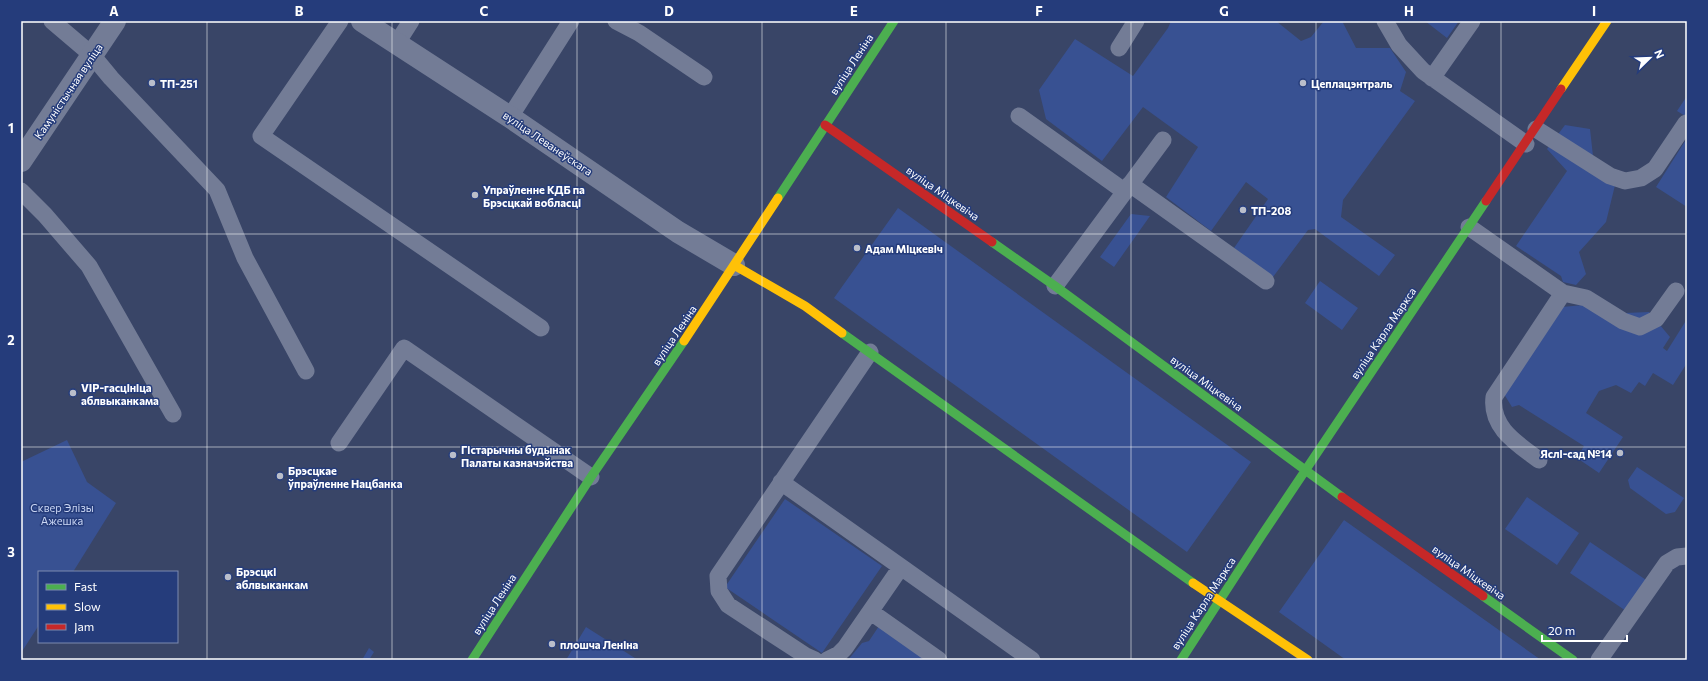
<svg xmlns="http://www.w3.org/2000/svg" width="1708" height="681" viewBox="0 0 1708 681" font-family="Commissioner,sans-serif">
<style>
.green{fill:#385192}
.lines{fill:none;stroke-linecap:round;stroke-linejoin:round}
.lane{stroke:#737c96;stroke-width:17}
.street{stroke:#737c96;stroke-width:22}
.fast{stroke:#4caf50;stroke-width:9}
.slow{stroke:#ffc107;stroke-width:9}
.jam{stroke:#c62828;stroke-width:9}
.grid{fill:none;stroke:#fff;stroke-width:1;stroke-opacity:0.55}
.poi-dot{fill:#babeca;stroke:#253c7b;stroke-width:1.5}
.labels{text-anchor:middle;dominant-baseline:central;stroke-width:3;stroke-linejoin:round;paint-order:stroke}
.street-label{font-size:11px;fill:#fff;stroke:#253c7b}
.poi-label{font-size:11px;font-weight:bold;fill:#fff;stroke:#253c7b;text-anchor:start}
.park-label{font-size:11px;fill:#cbd7f4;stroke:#253c7b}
.neatline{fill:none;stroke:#fff;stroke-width:1.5}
.grid-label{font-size:13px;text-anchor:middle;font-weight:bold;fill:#fff}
</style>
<rect width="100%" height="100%" fill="#394567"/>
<path class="green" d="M1171,21H1276L1301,41L1311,37L1324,21H1342L1356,48H1390L1406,72L1400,91L1415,101L1343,200L1341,217L1395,255L1379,276L1315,229L1308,230L1273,277L1234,248L1268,199L1246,182L1211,231L1166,197L1198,147L1143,107L1102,161L1046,119L1039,90L1075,39L1133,76L1168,28Z
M1425,21H1459L1447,38Z
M1687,96V117L1677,111Z
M1565,125L1590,129L1593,156L1617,177L1606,222L1579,252L1586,274L1576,285L1563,282L1561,276L1516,246L1567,171L1547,149Z
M1687,138V207L1656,187Z
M898,208L1251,462L1187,552L834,298Z
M1131,214L1150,216L1114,267L1100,257Z
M1320,281L1358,308L1342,330L1305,303Z
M1594,304L1625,313L1649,312L1670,337L1663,348L1667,351L1687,319V363L1673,385L1653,373L1645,386L1639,382L1631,393L1616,385L1599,391L1586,413L1623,437L1599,473L1577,458L1584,446L1519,405L1512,407L1499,386L1562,307Z
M67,440L87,482L116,503L73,572H39V625L21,653V462Z
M1637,467L1684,498L1675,512L1666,514L1630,488L1628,480Z
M1527,497L1579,533L1557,565L1505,529Z
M785,499L882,566L822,653L725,587Z
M1344,520L1541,660H1346L1279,612Z
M1590,542L1652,584L1632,615L1570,573Z
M883,620L895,621L950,660H848L862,643L869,641Z
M586,627L638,660H566Z
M369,648L374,652L369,660H362Z"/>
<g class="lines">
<path class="lane" d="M52,21L92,55L111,78L217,190L245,258L306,371
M340,21L261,136L541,328
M616,21L639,33L704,77
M1385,21L1399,45L1423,71L1526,144
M397,43L411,21
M1119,48L1136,21
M1432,78L1472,21
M1019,116L1124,191
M510,117L571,21
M1536,129L1610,176L1625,181L1641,178L1655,169L1686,123
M1130,184L1266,281
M21,191L45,215L89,266L173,414
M1469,227L1563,293L1494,397C1490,428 1518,444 1539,460
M1055,286L1163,140
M1563,293L1586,298L1623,321L1640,327L1656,319L1676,291
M339,443L404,348L591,477
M781,482L901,567
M871,612L939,660
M815,660L806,656L728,605L719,591L718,576L870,352
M827,660L839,654L845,648L901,567L1032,660
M1599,660L1667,563L1677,557L1687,556"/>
<path class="street" d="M362,21L510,117L678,232L734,265
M21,161L115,21"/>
<path class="fast" d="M778,198L894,21
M992,242L1055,286L1342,497
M842,333L1193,583
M1483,596L1573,660
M472,660L591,477L684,341
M1181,660L1262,535L1486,201"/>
<path class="slow" d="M1561,89L1607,21
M734,265L805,306L842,333
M684,341L778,198
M1193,583L1308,660"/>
<path class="jam" d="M825,125L992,242
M1486,201L1561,89
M1342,497L1483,596"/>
</g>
<path class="grid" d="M207,21V660M392,21V660M577,21V660M762,21V660M946,21V660M1131,21V660M1316,21V660M1501,21V660M21,234H1687M21,447H1687"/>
<g class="poi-dot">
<circle cx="152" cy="83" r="4"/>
<circle cx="1303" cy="83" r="4"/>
<circle cx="475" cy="195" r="4"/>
<circle cx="1243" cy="210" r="4"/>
<circle cx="857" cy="248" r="4"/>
<circle cx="73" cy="393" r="4"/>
<circle cx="1620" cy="453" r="4"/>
<circle cx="453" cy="455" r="4"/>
<circle cx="280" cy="476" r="4"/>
<circle cx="228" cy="577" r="4"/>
<circle cx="552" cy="644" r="4"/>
</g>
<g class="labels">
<g class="street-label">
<text transform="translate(851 64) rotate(-57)">вуліца Леніна</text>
<text transform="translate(68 91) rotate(-56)">Камуністычная вуліца</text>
<text transform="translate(548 143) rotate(34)">вуліца Леванеўскага</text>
<text transform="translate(943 193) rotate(35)">вуліца Міцкевіча</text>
<text transform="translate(1383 333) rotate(-56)">вуліца Карла Маркса</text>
<text transform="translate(674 335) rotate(-56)">вуліца Леніна</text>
<text transform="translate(1207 383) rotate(36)">вуліца Міцкевіча</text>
<text transform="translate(1469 572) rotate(35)">вуліца Міцкевіча</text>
<text transform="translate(1203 603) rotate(-57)">вуліца Карла Маркса</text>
<text transform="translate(494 604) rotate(-57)">вуліца Леніна</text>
</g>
<g class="poi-label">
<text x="160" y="83">ТП-251</text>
<text x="1311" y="83">Цеплацэнтраль</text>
<text x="483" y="189">Упраўленне КДБ па<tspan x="483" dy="13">Брэсцкай вобласці</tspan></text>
<text x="1251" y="210">ТП-208</text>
<text x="865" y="248">Адам Міцкевіч</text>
<text x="81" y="387">VIP-гасцініца<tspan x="81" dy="13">аблвыканкама</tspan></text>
<text x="461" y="449">Гістарычны будынак<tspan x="461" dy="13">Палаты казначэйства</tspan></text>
<text x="1612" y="453" text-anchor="end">Яслі-сад №14</text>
<text x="288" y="470">Брэсцкае<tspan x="288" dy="13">ўпраўленне Нацбанка</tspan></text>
<text x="236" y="571">Брэсцкі<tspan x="236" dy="13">аблвыканкам</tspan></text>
<text x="560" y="644">плошча Леніна</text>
</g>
<g class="park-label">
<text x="62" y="507">Сквер Элізы<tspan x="62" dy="13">Ажешка</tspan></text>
</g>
</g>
<rect width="1708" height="681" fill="none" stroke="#253c7b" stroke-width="44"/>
<rect x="38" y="571" width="140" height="72" fill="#253c7b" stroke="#7c8ab0"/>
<rect x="46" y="584" width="20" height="6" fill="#4caf50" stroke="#7c8ab0"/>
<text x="74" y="591" font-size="12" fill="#ffffff">Fast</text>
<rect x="46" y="604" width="20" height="6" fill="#ffc107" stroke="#7c8ab0"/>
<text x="74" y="611" font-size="12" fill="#ffffff">Slow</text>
<rect x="46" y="624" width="20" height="6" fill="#c62828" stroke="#7c8ab0"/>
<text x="74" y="631" font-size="12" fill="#ffffff">Jam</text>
<g transform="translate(1650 58) rotate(67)" stroke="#253c7b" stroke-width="3" paint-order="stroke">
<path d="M0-3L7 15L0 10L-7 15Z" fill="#ffffff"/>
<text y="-6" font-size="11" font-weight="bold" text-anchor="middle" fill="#ffffff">N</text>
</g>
<path d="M1542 635v6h85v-6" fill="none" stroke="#ffffff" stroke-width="2"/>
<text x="1548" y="635" font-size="12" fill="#ffffff" stroke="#253c7b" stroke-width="3" paint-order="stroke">20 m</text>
<rect x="22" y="22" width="1664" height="637" class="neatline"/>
<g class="grid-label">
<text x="114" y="16">A</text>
<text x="299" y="16">B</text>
<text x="484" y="16">C</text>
<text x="669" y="16">D</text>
<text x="854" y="16">E</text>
<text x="1039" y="16">F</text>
<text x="1224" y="16">G</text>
<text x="1409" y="16">H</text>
<text x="1594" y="16">I</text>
<text x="11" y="133">1</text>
<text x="11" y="345">2</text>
<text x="11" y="557">3</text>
</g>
</svg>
